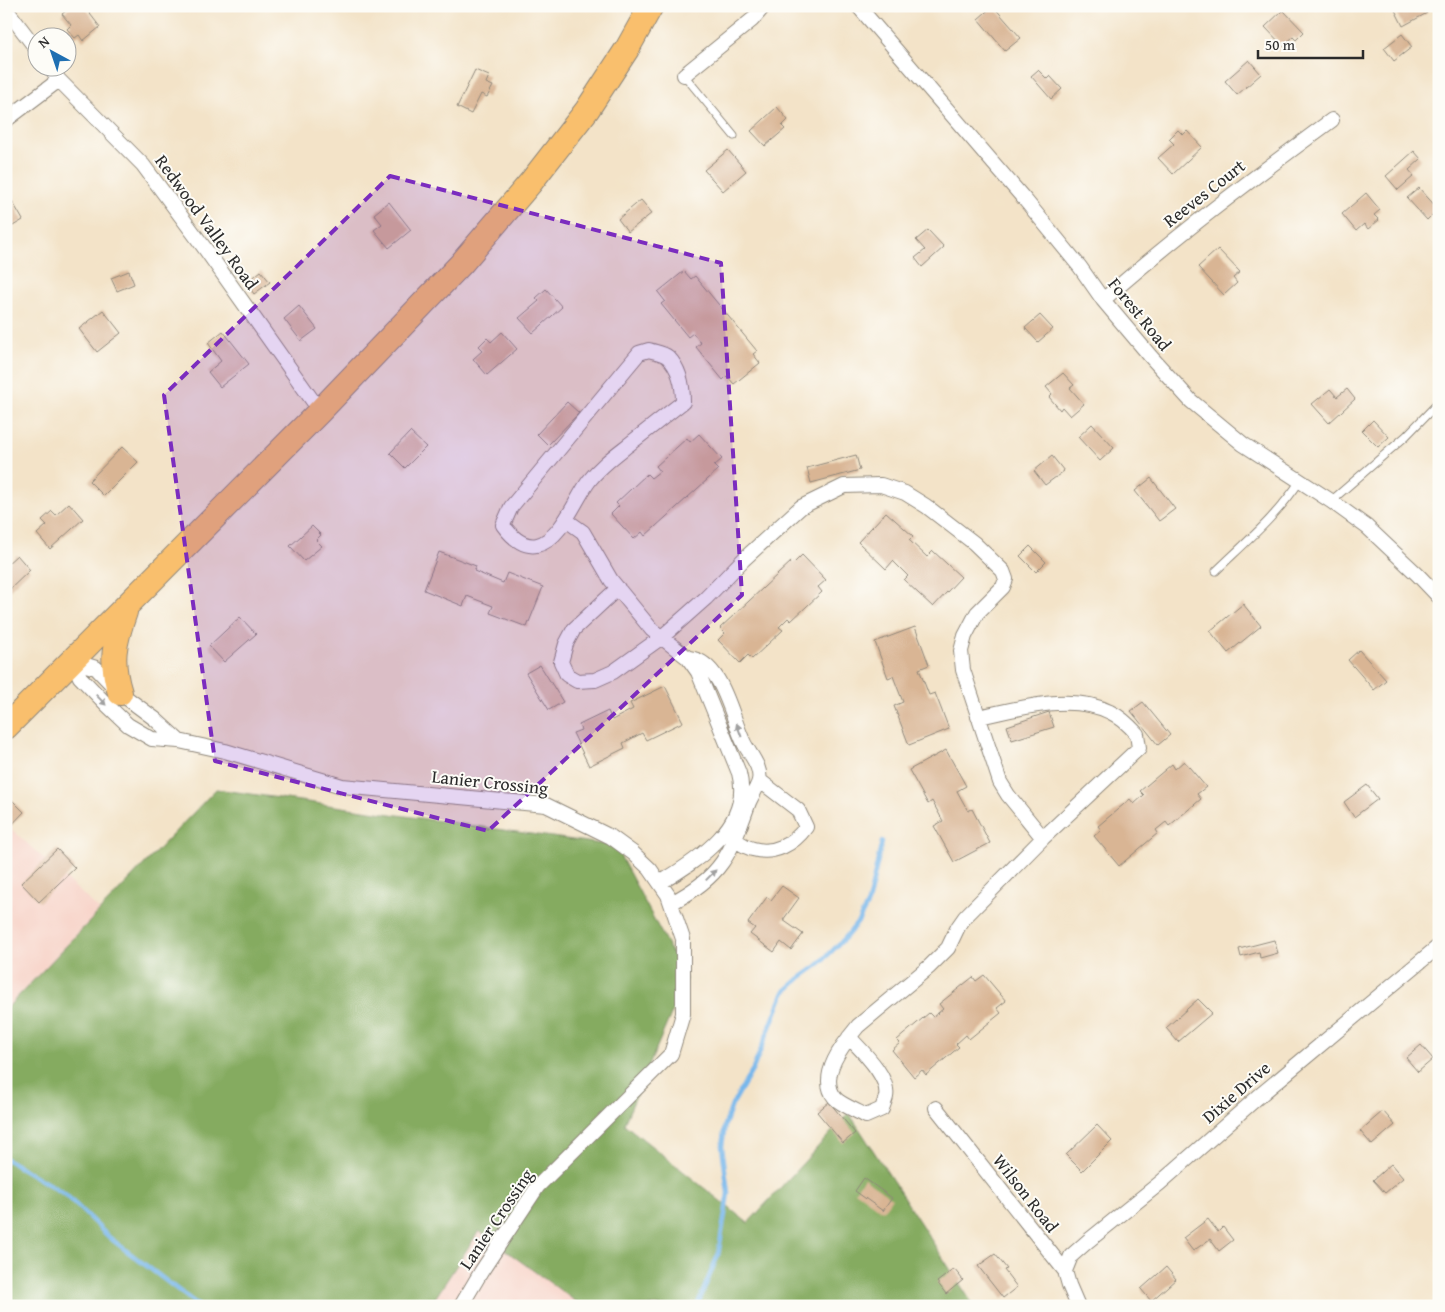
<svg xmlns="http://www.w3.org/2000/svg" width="1445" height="1312" viewBox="0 0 1445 1312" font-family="'Gentium Book Plus',serif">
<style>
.built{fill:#f7d1c6}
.forest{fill:#85ab60;stroke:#586b46}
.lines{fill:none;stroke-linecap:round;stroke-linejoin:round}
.stream{stroke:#78b7eb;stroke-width:4.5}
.building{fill:#d9b594}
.service-casing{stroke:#8f877a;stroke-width:9}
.minor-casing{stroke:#8f877a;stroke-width:16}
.trunk-casing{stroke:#8f877a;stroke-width:26}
.service{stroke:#fff;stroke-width:7}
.minor{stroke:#fff;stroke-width:14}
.trunk{stroke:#f9bf6d;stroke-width:24}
.oneway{fill:#a0a0a0}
.marked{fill:#7b2cbf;fill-opacity:0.2;stroke:#7b2cbf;stroke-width:4;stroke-dasharray:10 6;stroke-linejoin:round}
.labels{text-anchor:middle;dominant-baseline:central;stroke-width:4;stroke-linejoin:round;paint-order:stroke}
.street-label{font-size:18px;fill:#2b2b2b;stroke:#fdfcf7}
</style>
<rect width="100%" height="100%" fill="#fdfcf7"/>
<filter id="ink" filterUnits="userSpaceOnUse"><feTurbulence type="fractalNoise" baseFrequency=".02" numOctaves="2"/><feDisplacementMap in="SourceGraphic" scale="10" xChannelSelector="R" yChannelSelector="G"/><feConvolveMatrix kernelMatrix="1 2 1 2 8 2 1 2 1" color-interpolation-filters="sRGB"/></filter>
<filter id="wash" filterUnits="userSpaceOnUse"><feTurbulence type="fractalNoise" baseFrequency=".0096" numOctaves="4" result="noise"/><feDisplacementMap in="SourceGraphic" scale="20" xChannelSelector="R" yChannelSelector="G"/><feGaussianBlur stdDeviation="1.12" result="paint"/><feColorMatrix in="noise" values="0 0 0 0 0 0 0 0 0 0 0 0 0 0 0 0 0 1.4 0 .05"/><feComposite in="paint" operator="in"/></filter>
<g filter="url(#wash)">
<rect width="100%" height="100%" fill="#f3e3c8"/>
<path class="built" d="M6,824L101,911L6,1009Z
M478,1231L582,1306H430Z"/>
<path class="forest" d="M216,789L615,846L686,979L624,1124L748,1223L849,1113L974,1306H582L479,1231L430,1306H6V1009Z"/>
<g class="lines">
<path class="stream" d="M6,1159L65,1194L110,1238L199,1306
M697,1306L718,1255L725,1214L728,1193L722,1146L725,1125L732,1105L753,1069L784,992L800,978L817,966L845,938L858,922L868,903L882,842"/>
</g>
<g id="blocks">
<path class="building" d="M72,6H84L100,27L83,41L79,35L75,38L67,29L71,25L62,14Z
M993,6L1021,38L1005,51L978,19Z
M1393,6H1423L1427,13L1403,26Z
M1283,10L1304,32L1296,40L1293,37L1283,46L1265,27Z
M1402,34L1412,47L1394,61L1384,48Z
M1249,60L1261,74L1237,95L1225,81Z
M475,70L489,76L486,83L493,86L487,97L481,94L471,114L457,107Z
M1038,70L1047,79L1050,76L1062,89L1051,99L1031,76Z
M777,107L788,120L782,126L785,129L765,146L751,131Z
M1178,130L1183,135L1187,131L1202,147L1173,174L1158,158L1174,144L1169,139Z
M728,150L746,171L723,191L704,170Z
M1414,151L1421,159L1409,170L1414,176L1398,190L1386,176Z
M1419,188L1438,209L1427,220L1407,198Z
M1366,193L1380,210L1374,215L1379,220L1368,229L1364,224L1356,231L1342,214Z
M641,200L652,213L628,232L618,219Z
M12,201L23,220L6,230V204Z
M389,202L411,230L389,248L374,230L382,224L374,214Z
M928,230L944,247L922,267L915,258L925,250L916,240Z
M1218,249L1240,272L1233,278L1237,283L1224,295L1198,267Z
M129,271L134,284L117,291L111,278Z
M261,271L270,282L254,294L246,283Z
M684,271L691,279L695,276L757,351L753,354L760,363L734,384L727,376L723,380L696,347L701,343L693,333L688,337L661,304L665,301L658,292Z
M546,289L562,307L533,333L519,318L539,301L536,298Z
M299,306L317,329L301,341L284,319Z
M103,310L121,333L97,352L79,329Z
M1040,315L1053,329L1038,342L1025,328Z
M223,331L249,364L220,387L208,372L221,361L208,343Z
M502,332L517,349L487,375L473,359L483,350L479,346L487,338L491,342Z
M1063,373L1074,385L1070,388L1084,404L1070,416L1062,407L1060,410L1049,397L1052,394L1046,387Z
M1330,389L1337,397L1347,389L1355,399L1329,423L1312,404Z
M567,402L579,413L548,445L537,434Z
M1373,420L1389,437L1378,447L1362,431Z
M1092,424L1114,448L1100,461L1078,437Z
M410,432L426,447L405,468L390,453Z
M699,434L722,459L714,466L718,470L645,536L642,532L634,539L611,514L619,506L616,503L647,474L651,478L660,471L656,466L687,438L690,442Z
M122,447L138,462L104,496L89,481Z
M856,455L860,470L811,483L807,468Z
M1052,456L1064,471L1045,485L1034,471Z
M1151,478L1175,509L1159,521L1135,491Z
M69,503L83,519L50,549L37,534L47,525L42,520L52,511L56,515Z
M886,512L913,536L909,540L927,557L933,551L961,577L933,607L904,580L908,576L893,561L886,569L858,542Z
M312,526L321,535L316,540L322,546L304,561L290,546Z
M1030,546L1046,562L1036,572L1020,556Z
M439,552L476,566L474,571L503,583L507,573L543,587L527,627L490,613L493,606L467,596L463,606L424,590Z
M17,555L30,570L6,593V565Z
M802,555L826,580L818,587L822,592L791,621L788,618L779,627L783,630L752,659L748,655L740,663L718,640L725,633L720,628L792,561L794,563Z
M1243,604L1261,626L1228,653L1210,631Z
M240,617L256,634L224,662L209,646Z
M915,627L929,665L919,669L929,695L935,693L949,729L909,745L894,706L903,702L893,676L888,678L875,642Z
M1359,650L1386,680L1374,690L1348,660Z
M540,665L563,702L549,710L526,673Z
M665,686L683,722L646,740L642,733L623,743L625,748L589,766L573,733L581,730L579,725L608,711L612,720L633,709L630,703Z
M1143,702L1170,735L1158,745L1131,711Z
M1049,712L1054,727L1012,740L1007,726Z
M946,750L966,786L957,791L968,811L972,809L990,843L954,862L934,826L943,821L932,801L928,804L909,770Z
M1184,761L1206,787L1197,794L1201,799L1169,826L1166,822L1156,830L1158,833L1119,866L1094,836L1101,830L1098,826L1130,799L1134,804L1144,795L1140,791L1172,764L1175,769Z
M1367,785L1378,799L1354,817L1344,802Z
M9,797L24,812L6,831V799Z
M57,849L75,868L39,902L21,883Z
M782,886L799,898L783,920L803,934L791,950L781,942L774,952L750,934L755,928L748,923L767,897L771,900Z
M1274,940L1278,953L1260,958L1259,952L1241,957L1239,949Z
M984,975L1006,1001L997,1008L1001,1013L969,1039L966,1035L956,1044L959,1047L926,1075L922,1070L914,1077L892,1050L900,1043L897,1040L929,1013L933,1017L943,1009L939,1004L973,977L976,981Z
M1198,999L1212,1013L1178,1042L1166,1028Z
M1421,1045L1433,1059L1418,1072L1406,1058Z
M829,1102L855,1133L843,1143L817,1112Z
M1383,1111L1395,1125L1372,1145L1360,1131Z
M1097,1125L1112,1141L1082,1171L1066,1155Z
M1391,1164L1403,1178L1385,1193L1373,1180Z
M864,1178L892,1198L883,1211L855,1191Z
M1208,1219L1218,1232L1223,1227L1233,1240L1219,1251L1210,1239L1193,1251L1183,1238Z
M995,1254L1007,1269L1004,1270L1017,1287L1003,1298L978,1266Z
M1166,1267L1176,1279L1151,1301L1141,1289Z
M954,1269L963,1280L946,1294L937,1282Z"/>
</g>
</g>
<g filter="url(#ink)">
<use href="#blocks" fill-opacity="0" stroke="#8f877a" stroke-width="1"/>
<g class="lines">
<g class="service-casing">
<path id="service" d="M684,75L734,136
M1331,501L1406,436L1439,402
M1216,571C1246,542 1277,516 1300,481"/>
</g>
<g class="minor-casing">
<path id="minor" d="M858,6L1026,201L1080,267L1103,300L1151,357L1191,401L1243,444L1331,501L1367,527L1418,575L1439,597
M6,9L38,51
M50,68L59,80L143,165L206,250L320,411
M684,75L752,20L764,6
M6,120L59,80
M1103,300C1176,236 1253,178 1332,120
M649,350C654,352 663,353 668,357C680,369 683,386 683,402C666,415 649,429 632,442C617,454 601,465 589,481C576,498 561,540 537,545C522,548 511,536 503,525L511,507L639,353Z
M566,520L583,532L611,580L652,630L688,658L698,672L739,773C753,825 698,860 660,883
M618,588L574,629L566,644L561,662L567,675L577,681L595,680L613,672L662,637L706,598L744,559L801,507L844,486L881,485L905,493L926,506L974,543L1003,571L1006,579L1003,587L977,613L965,636L961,651L963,670L1000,782L1008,795L1043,838
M73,661L80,677L107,705L128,725L152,739L179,741L225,751L342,786L546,805L611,837L633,853L650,869L668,895L683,939V1014L671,1054L538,1186L481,1272L461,1306
M73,661L96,668L120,693L155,719L179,741
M735,840C740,843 747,848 753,849C774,855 794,844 806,827L798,810L759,780
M671,903C722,877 731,853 749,802C752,795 757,788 759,781C762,767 750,755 744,743C731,717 723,662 689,658
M849,1037C862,1051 890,1077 886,1097C885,1101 883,1105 882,1109L866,1116C858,1111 841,1105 835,1098C817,1076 844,1043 858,1026L929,967L948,948L958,927L965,917L1043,838L1139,748L1137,734C1129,725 1121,717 1110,712C1071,692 1019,709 978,717
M936,1108L1065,1271L1069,1285L1078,1306
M1065,1271L1071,1256L1088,1241L1160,1183L1258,1097L1439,946"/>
</g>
<g class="trunk-casing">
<path id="trunk" d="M120,693C110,661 114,643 125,612
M6,727L320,411L461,264L531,182L587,110L627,49L651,6"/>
</g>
<use href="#service" class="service"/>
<use href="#minor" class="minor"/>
<use href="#trunk" class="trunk"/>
</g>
<defs><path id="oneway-solid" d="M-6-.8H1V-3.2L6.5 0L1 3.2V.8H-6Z" transform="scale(1.25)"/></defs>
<g class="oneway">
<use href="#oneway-solid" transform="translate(101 700) rotate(46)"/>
<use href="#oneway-solid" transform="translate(739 730) rotate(-110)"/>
<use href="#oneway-solid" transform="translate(711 875) rotate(-46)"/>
</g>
</g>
<path class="marked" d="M390,176L721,263L742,595L488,831L215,761L164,395Z"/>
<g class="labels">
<g class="street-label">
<text transform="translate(1204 193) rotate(-38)">Reeves Court</text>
<text transform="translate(207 222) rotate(54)">Redwood Valley Road</text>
<text transform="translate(1140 314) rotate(51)">Forest Road</text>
<text transform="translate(490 782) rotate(6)">Lanier Crossing</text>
<text transform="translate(1236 1092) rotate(-41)">Dixie Drive</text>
<text transform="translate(1026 1193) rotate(52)">Wilson Road</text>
<text transform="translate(496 1219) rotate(-56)">Lanier Crossing</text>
</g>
</g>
<rect width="1445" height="1312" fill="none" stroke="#fdfcf7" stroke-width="25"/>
<g transform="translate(52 52) rotate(320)"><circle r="24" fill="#fdfcf7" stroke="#a9a8a5"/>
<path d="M0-4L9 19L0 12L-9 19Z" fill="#1f6fb2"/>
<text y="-8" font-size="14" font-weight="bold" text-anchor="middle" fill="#2b2b2b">N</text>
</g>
<path d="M1258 50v8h105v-8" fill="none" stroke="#2b2b2b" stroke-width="2.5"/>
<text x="1265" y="50" font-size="15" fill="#2b2b2b" stroke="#fdfcf7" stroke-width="4" paint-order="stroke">50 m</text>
</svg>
